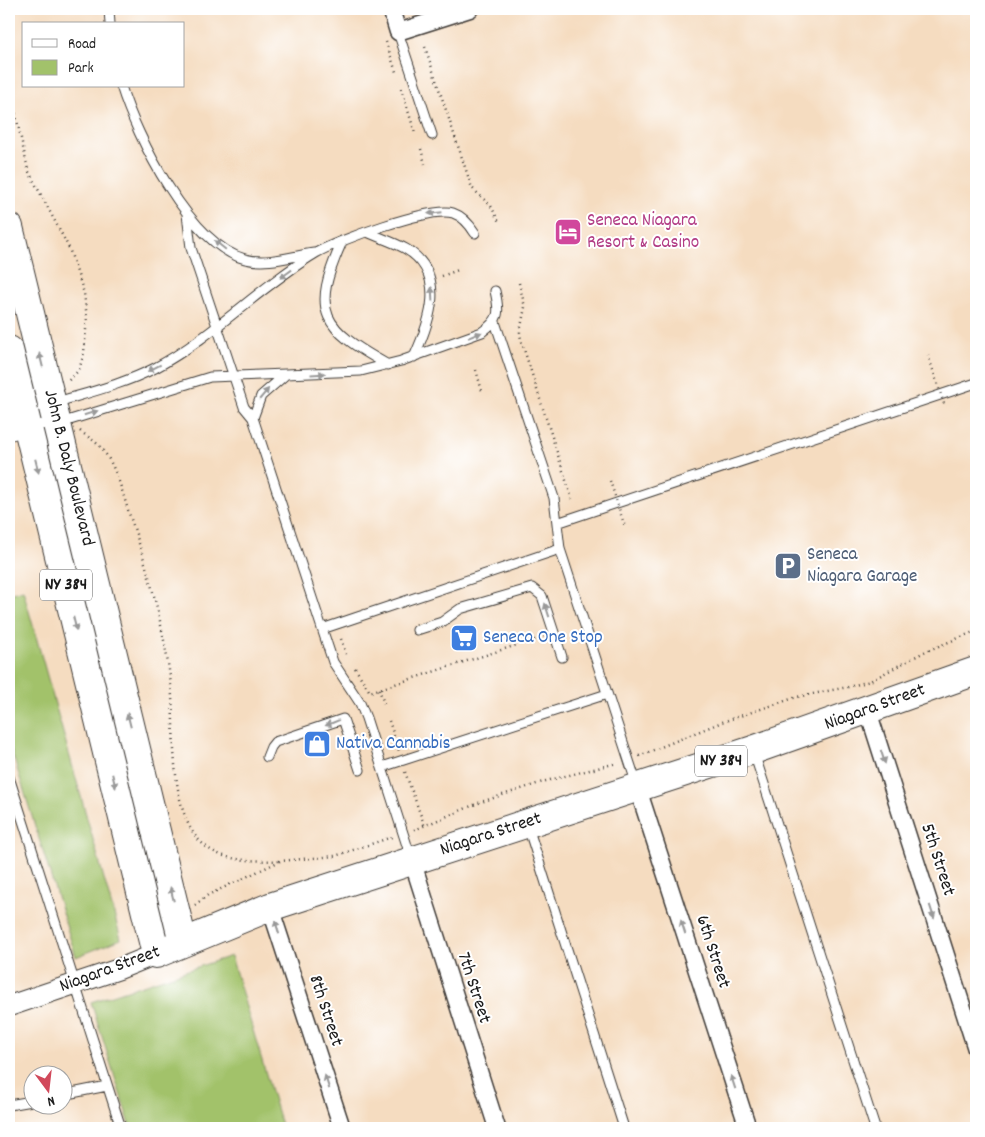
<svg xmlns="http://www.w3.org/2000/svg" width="985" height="1137" viewBox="0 0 985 1137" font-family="Dekko,sans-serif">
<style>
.green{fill:#a2c26b;stroke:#5f6f44}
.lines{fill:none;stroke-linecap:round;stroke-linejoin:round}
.service-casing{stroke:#3d3935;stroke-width:11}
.minor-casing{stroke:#3d3935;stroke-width:19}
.tertiary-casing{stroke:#3d3935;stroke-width:22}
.trunk-casing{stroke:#3d3935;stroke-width:30}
.path{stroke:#3d3935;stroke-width:2.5;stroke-dasharray:1 4;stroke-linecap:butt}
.service{stroke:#fff;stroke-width:9}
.minor{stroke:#fff;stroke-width:16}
.tertiary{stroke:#fff;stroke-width:20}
.trunk{stroke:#fff;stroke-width:28}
.path-bridge{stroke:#3d3935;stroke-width:2.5;stroke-dasharray:1 4;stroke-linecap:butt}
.oneway{fill:#999}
.labels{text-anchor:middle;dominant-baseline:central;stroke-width:4;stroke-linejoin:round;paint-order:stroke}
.shield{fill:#fff;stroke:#606060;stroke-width:1}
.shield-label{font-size:18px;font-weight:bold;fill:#1c1c1c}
.hotel-label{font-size:19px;fill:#b23c85;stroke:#fff;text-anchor:start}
.street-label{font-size:19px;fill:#1c1c1c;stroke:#fff}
.service-label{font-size:19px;fill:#4e5e75;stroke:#fff;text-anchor:start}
.shop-label{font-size:19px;fill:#366cbe;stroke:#fff;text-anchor:start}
</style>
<rect width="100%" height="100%" fill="#fff"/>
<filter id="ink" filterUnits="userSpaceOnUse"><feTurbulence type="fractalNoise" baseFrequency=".02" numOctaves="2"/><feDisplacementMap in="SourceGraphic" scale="10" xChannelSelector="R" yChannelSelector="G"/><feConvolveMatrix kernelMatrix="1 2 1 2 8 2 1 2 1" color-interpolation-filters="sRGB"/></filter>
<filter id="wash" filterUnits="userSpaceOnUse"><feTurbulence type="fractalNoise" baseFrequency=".0096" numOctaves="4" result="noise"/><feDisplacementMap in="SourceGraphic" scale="20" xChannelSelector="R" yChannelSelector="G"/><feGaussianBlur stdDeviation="1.12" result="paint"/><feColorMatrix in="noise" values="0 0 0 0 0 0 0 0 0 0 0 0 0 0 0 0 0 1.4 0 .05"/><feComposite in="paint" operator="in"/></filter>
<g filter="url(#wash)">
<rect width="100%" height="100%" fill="#f5dcc0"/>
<path class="green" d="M23,590L121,939L76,957L9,743V594Z
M231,956L282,1128H131L91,1002Z"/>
</g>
<g filter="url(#ink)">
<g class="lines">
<g class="service-casing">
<path id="service" d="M109,9L110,24
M398,32L432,135
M121,86C137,138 190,244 245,259C267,265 292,256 314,253
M187,214L191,248L244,407L253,418L333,662L360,703L366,718L411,858
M367,232C380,238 394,242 406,249C448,274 430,322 414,357
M342,242C310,313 322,328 388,365
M495,322L554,498L560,549L637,785
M54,403C87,393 124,384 155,368C213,337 259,287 316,253C336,241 431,206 453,213C462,216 470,225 475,233
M253,418L261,396L285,375
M30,425L57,424L210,377L361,371L401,361L482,332C500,319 500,313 495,291
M557,523L976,383
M322,629L560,549
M417,630L442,622L460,609L532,588L542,596L562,657
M754,753L875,1128
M267,757L271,747L275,742L343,719L360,770
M382,767L607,694
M9,777L121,1128
M528,827L624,1128
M62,1095L107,1086
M9,1105L32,1101"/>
</g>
<g class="minor-casing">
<path id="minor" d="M391,9L398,32L470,9
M868,711L976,1049
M638,789L748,1128
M412,860L497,1128
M270,907L342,1128"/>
</g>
<g class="tertiary-casing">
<path id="tertiary" d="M9,430L27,425
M9,1006L119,969L156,954"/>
</g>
<g class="trunk-casing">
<path id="trunk" d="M9,227L183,942
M9,350L156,954L270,907L753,750L976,671"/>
</g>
<path class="path" d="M386,42L396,72
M425,47L472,188L491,206L500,224
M9,84L28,170L69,248L84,293L87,318L84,353L79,370L68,381
M401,88L415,133
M421,149L425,164
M442,276L458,270
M519,283L525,307L520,332L521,340L572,499
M476,370L482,391
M80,431C89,438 98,442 105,453C118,472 123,495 130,516C149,572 164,627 171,685C176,730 167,814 204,845C225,863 254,860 280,861
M341,639L346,654
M534,640L544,637
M355,668L370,692L517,645
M379,689L384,704
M389,721L399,751
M639,756L722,722L797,697L848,687L870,681L924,652L976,631
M405,772L425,827
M414,830L481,802L546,781L617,763
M195,905L208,895L280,861L335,856L392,837"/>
<use href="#service" class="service"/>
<use href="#minor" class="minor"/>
<use href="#tertiary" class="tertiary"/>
<use href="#trunk" class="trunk"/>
<path class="path-bridge" d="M928,355L945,407
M610,481L625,527"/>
</g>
<defs><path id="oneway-solid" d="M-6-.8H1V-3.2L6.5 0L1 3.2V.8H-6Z" transform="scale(1.25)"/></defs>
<g class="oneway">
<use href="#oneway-solid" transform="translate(435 213) rotate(174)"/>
<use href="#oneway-solid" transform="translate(220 245) rotate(-141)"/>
<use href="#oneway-solid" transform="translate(286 274) rotate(144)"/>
<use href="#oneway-solid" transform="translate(432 294) rotate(-93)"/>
<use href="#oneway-solid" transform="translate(475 335) rotate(-22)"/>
<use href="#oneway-solid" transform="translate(41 360) rotate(-104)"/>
<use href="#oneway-solid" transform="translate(154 368) rotate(153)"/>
<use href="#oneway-solid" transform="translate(318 374) rotate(-3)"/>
<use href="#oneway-solid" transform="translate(264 394) rotate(-50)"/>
<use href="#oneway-solid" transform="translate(91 413) rotate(-18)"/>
<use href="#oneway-solid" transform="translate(37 466) rotate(76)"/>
<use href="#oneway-solid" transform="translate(547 610) rotate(-108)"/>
<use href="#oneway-solid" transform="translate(75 624) rotate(76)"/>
<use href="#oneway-solid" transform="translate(129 720) rotate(-104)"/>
<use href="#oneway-solid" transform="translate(332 723) rotate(158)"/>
<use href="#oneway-solid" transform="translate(883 757) rotate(72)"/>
<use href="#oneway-solid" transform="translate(114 781) rotate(76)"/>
<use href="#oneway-solid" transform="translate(172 894) rotate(-104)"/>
<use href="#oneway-solid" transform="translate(932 912) rotate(72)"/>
<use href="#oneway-solid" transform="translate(277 927) rotate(-107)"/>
<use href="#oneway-solid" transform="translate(683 927) rotate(-108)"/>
<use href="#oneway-solid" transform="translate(327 1082) rotate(-108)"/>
<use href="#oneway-solid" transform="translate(733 1082) rotate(-108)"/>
</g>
</g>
<defs>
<g id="hotel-square" transform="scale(1.4375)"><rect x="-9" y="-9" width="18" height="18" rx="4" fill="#d1479c" stroke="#fff"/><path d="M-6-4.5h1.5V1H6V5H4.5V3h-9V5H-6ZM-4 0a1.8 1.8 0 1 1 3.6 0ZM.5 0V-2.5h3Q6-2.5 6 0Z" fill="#fff"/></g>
<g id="parking-square" transform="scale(1.4375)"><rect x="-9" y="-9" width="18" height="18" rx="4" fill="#5c6f8a" stroke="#fff"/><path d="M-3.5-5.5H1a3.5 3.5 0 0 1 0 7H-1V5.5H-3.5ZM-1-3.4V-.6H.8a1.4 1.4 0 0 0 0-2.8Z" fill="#fff"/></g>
<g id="supermarket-square" transform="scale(1.4375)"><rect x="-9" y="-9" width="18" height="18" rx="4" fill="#3f7fe0" stroke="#fff"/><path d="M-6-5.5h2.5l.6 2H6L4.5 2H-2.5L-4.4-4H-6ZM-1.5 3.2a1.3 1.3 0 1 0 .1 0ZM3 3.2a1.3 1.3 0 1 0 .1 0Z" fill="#fff"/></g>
<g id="shop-square" transform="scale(1.4375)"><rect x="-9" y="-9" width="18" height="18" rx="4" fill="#3f7fe0" stroke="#fff"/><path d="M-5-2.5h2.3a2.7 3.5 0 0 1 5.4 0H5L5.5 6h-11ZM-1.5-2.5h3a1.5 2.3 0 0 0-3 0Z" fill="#fff"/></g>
</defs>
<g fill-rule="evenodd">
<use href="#hotel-square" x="568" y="232"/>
<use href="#parking-square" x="788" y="566"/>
<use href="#supermarket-square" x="464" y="638"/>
<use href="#shop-square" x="317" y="744"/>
</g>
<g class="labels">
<g class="shield">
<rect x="40" y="569.5" width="52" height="31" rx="4"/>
<rect x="695" y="745.5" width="52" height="31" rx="4"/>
</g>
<g class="shield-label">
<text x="66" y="585">NY 384</text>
<text x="721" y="761">NY 384</text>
</g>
<g class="hotel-label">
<text x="587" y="221">Seneca Niagara<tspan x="587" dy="22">Resort &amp; Casino</tspan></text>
</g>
<g class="street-label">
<text transform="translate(68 468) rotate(76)">John B. Daly Boulevard</text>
<text transform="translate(875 708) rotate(-20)">Niagara Street</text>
<text transform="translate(491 835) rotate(-18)">Niagara Street</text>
<text transform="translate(937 860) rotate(72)">5th Street</text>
<text transform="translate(712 952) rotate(72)">6th Street</text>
<text transform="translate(110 970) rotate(-20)">Niagara Street</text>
<text transform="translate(473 988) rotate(72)">7th Street</text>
<text transform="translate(325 1011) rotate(72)">8th Street</text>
</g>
<g class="service-label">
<text x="807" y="555">Seneca<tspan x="807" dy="22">Niagara Garage</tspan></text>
</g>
<g class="shop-label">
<text x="483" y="638">Seneca One Stop</text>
<text x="336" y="744">Nativa Cannabis</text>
</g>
</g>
<rect width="985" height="1137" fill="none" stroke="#fff" stroke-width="30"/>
<rect x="22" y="22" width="162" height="65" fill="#ffffff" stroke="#a4a4a4"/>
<rect x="32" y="39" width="25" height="8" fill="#ffffff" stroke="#a4a4a4"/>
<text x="68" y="48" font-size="15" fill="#1c1c1c">Road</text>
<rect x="32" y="60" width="25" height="15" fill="#a2c26b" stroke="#a4a4a4"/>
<text x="68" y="72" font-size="15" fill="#1c1c1c">Park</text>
<g transform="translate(48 1090) rotate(165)"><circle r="24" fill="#ffffff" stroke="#a4a4a4"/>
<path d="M0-4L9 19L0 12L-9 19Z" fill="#d1495b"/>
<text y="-8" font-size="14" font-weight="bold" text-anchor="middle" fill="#1c1c1c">N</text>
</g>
</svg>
